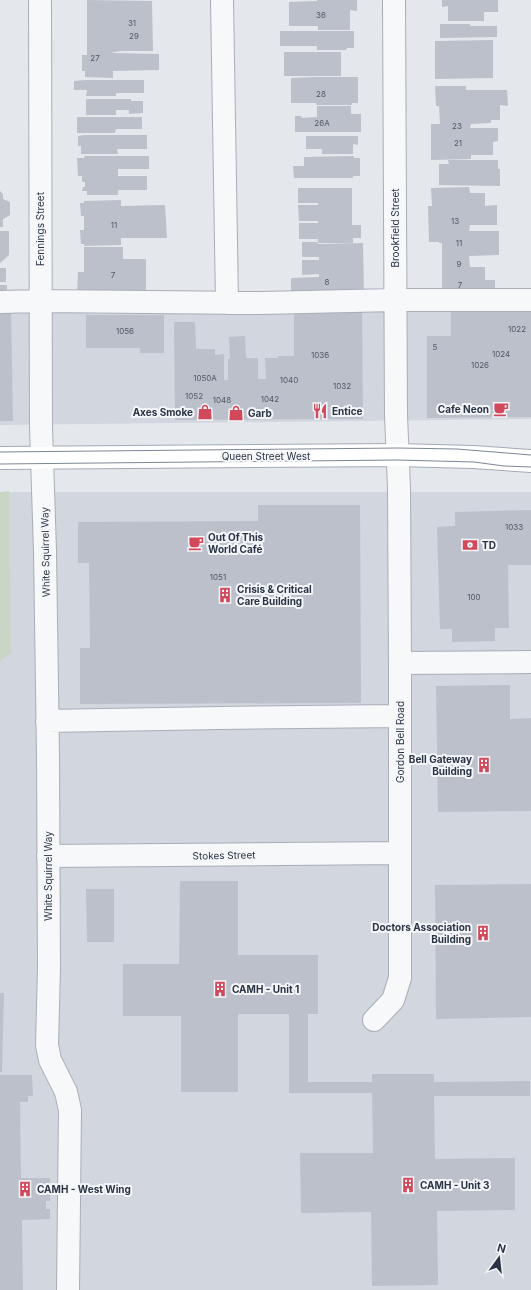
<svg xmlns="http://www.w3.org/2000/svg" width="531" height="1290" viewBox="0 0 531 1290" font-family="Inter,sans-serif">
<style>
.built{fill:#d2d6de}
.green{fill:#c9d6c5}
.building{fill:#bbc0ca}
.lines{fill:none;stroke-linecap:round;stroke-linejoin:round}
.minor-casing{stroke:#a9aeb7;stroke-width:24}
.major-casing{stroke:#a3abb8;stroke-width:24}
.minor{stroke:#f7f8fa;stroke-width:22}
.major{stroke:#fff;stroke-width:22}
.tram{stroke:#7d8696;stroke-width:1}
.labels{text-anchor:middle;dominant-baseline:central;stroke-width:4;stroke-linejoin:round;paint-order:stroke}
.number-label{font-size:8px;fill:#4f5766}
.street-label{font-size:10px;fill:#2b3445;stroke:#f4f6f9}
.poi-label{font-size:10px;font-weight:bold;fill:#2b3445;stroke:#f4f6f9;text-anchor:start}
</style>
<rect width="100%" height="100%" fill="#e4e7ec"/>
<path class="built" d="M531,304V419L0,425V308Z
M0,492H531V1290H0Z"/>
<path class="green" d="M9,491L11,653L0,661V492Z"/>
<path class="building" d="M87,0L152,1L153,51H120L110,53L159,54V70L113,71V78L85,77V71H82V55H87Z
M317,0H357V11L350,10V30H318V26H289V2L317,1Z
M442,0H498V12H484V21H448V6L442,7Z
M440,24H470V26H497V37L440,38Z
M280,31H354V48H347L346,50H317V46H280Z
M493,40V78L435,79V41Z
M284,52H341V76H284Z
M315,77H358V103H352V105H316V103H291V78Z
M86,80H144V93H116V96H86L87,90H74V81Z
M435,86H466V90H507L508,106L500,105V120H491V123L471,124L470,128H498V141L493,142V155H471V159L431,160V124H440L439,106H436Z
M86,99H131V101H143V113L129,114V110H116V115H86Z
M317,106H351V114H361V132H295V116H301L302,118L317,117Z
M77,117H142V129H116L115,133H77Z
M85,135H147V149H117L118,154H81V146H78V136Z
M306,136H358V145L353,144V154H322V149H306Z
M84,156H149V169H118V176H147V190H118V195H87V191H82L83,187H85V182H82V176H78L77,158H85Z
M354,156V158H360V176H353V178H294L293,166H304V157Z
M448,160H498V169H500V186L439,185V164H449Z
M469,187L470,193H485V206L497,205V225H470L469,231H499V255L469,256L470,267H485V280H495V293L442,299V243H439V242H429L428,206H432L431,188Z
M298,188H352V225H361V238H353V243H318V239H299V223H318V221H299L298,205H318V203H298Z
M0,191L3,194V199L10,202V215L3,219V227H0Z
M121,200V206L165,205L167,238H121V245L84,246V244H81L80,230H84V216H81L80,203H84V201Z
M0,231H9V255L0,263Z
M302,242H317L318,244L363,243L364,297H291V278L319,277V274L302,275V260H319V257H302Z
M84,247H123V259H146V291H156V297H77L78,272H84Z
M0,268H6V282H0Z
M0,285H7V300H0Z
M531,306V417L427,418V336H451V307Z
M327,307H362L363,419L175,420L174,322H195L196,349H215V355L224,354V380H228V359H230L229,337L245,336L246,358H258V379H266L265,358H278V356H294V313H327Z
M0,310H11L13,421H0Z
M86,315H164V353H140V348H86Z
M258,505H360L361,703L80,704V648H90L89,563H78V522L258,521Z
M531,510V565H508L509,628H495V641L452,642V629H440L437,527L455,526V512Z
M510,685V719L531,718V811L438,812L436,686Z
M180,881H238V955H318V1014H308V1082H372V1074H434V1082L530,1081V1096H434L435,1159L515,1158V1210L437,1211L438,1285L372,1286L371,1212L301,1213L300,1153H373L372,1093H289V1014H238V1092H181V1016H123V964H179Z
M531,884V1017L436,1019L435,885Z
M86,889H114V942H87Z
M0,993H4L2,1072H0Z
M0,1075H32L33,1096H28V1102H20L21,1178H50V1201H46V1209H50V1219L22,1220L23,1290H0Z"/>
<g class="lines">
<g class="minor-casing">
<path id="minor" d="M40,0L41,427L45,551L48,754L49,968L47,1045L50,1060L66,1092L70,1110L68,1290
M222,0L227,303
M0,302L40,301L261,303L395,300H531
M400,663L531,662
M47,721L220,718L400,716
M48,856L399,853
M374,1020L393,1000L400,978V663L399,488L396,415L394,0"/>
</g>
<g class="major-casing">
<path id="major" d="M0,458L398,455L473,457L531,461"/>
</g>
<use href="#minor" class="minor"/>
<use href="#major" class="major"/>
<path class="tram" d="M0,452L398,448L457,449L531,455
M0,464L398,460L474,462L504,466L531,467"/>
</g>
<defs>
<g id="cafe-bare" transform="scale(1.2)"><path d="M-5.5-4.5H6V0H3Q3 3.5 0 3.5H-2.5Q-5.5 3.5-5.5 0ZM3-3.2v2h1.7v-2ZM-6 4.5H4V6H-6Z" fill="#d1495b" stroke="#f4f6f9" stroke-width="2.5" paint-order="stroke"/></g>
<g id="restaurant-bare" transform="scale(1.2)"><path d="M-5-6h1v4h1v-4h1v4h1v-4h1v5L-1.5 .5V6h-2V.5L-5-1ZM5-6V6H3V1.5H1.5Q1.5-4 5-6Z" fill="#d1495b" stroke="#f4f6f9" stroke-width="2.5" paint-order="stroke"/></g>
<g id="shop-bare" transform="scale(1.2)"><path d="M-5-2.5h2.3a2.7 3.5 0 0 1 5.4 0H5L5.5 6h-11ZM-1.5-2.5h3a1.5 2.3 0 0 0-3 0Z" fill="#d1495b" stroke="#f4f6f9" stroke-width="2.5" paint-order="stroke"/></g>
<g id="bank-bare" transform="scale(1.2)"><path d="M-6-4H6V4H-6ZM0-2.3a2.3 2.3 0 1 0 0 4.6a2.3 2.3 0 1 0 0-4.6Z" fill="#d1495b" stroke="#f4f6f9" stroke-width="2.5" paint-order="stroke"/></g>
<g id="building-bare" transform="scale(1.2)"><path d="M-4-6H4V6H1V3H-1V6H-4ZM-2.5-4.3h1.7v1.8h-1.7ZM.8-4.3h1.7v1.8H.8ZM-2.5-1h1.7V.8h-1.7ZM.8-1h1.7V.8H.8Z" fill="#d1495b" stroke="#f4f6f9" stroke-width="2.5" paint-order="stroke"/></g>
</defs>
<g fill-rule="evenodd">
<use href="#cafe-bare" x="501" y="409"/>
<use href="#restaurant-bare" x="320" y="411"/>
<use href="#shop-bare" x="205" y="412"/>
<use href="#shop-bare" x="236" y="413"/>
<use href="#cafe-bare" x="196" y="543"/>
<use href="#bank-bare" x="470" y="545"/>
<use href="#building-bare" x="225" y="595"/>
<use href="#building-bare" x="484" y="765"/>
<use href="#building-bare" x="483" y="933"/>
<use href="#building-bare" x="220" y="989"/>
<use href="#building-bare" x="408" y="1185"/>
<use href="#building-bare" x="25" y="1189"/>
</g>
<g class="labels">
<g class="number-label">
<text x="321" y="15">36</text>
<text x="132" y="23">31</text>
<text x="134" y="36">29</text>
<text x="95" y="58">27</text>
<text x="321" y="94">28</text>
<text x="322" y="123">26A</text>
<text x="457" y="126">23</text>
<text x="458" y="143">21</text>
<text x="455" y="221">13</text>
<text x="114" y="225">11</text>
<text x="459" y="243">11</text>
<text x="459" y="264">9</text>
<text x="113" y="275">7</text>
<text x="327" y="282">8</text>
<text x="460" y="285">7</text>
<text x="517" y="329">1022</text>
<text x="125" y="331">1056</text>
<text x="435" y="347">5</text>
<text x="501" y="354">1024</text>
<text x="320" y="355">1036</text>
<text x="480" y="365">1026</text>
<text x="205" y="378">1050A</text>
<text x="289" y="380">1040</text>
<text x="342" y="386">1032</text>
<text x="194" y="396">1052</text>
<text x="270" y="399">1042</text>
<text x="222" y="400">1048</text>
<text x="514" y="527">1033</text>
<text x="218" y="577">1051</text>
<text x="474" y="597">100</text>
</g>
<g class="street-label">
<text transform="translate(395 228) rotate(-90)">Brookfield Street</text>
<text transform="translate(40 229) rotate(-90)">Fennings Street</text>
<text x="266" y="456">Queen Street West</text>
<text transform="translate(45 552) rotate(-91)">White Squirrel Way</text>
<text transform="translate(400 742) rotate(-90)">Gordon Bell Road</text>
<text transform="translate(224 855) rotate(-1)">Stokes Street</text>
<text transform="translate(48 876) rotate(-90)">White Squirrel Way</text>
</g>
<g class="poi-label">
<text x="489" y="409" text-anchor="end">Cafe Neon</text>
<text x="332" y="411">Entice</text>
<text x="193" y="412" text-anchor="end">Axes Smoke</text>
<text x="248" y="413">Garb</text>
<text x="208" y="537">Out Of This<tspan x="208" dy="12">World Café</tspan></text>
<text x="482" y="545">TD</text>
<text x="237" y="589">Crisis &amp; Critical<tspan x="237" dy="12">Care Building</tspan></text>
<text x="472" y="759" text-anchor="end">Bell Gateway<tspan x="472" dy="12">Building</tspan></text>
<text x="471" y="927" text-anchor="end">Doctors Association<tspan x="471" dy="12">Building</tspan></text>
<text x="232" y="989">CAMH - Unit 1</text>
<text x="420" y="1185">CAMH - Unit 3</text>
<text x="37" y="1189">CAMH - West Wing</text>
</g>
</g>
<g transform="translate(499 1258) rotate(15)" stroke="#f4f6f9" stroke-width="3" paint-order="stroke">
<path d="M0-3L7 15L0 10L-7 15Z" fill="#2b3445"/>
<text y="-6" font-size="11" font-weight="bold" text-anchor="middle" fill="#2b3445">N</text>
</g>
</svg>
